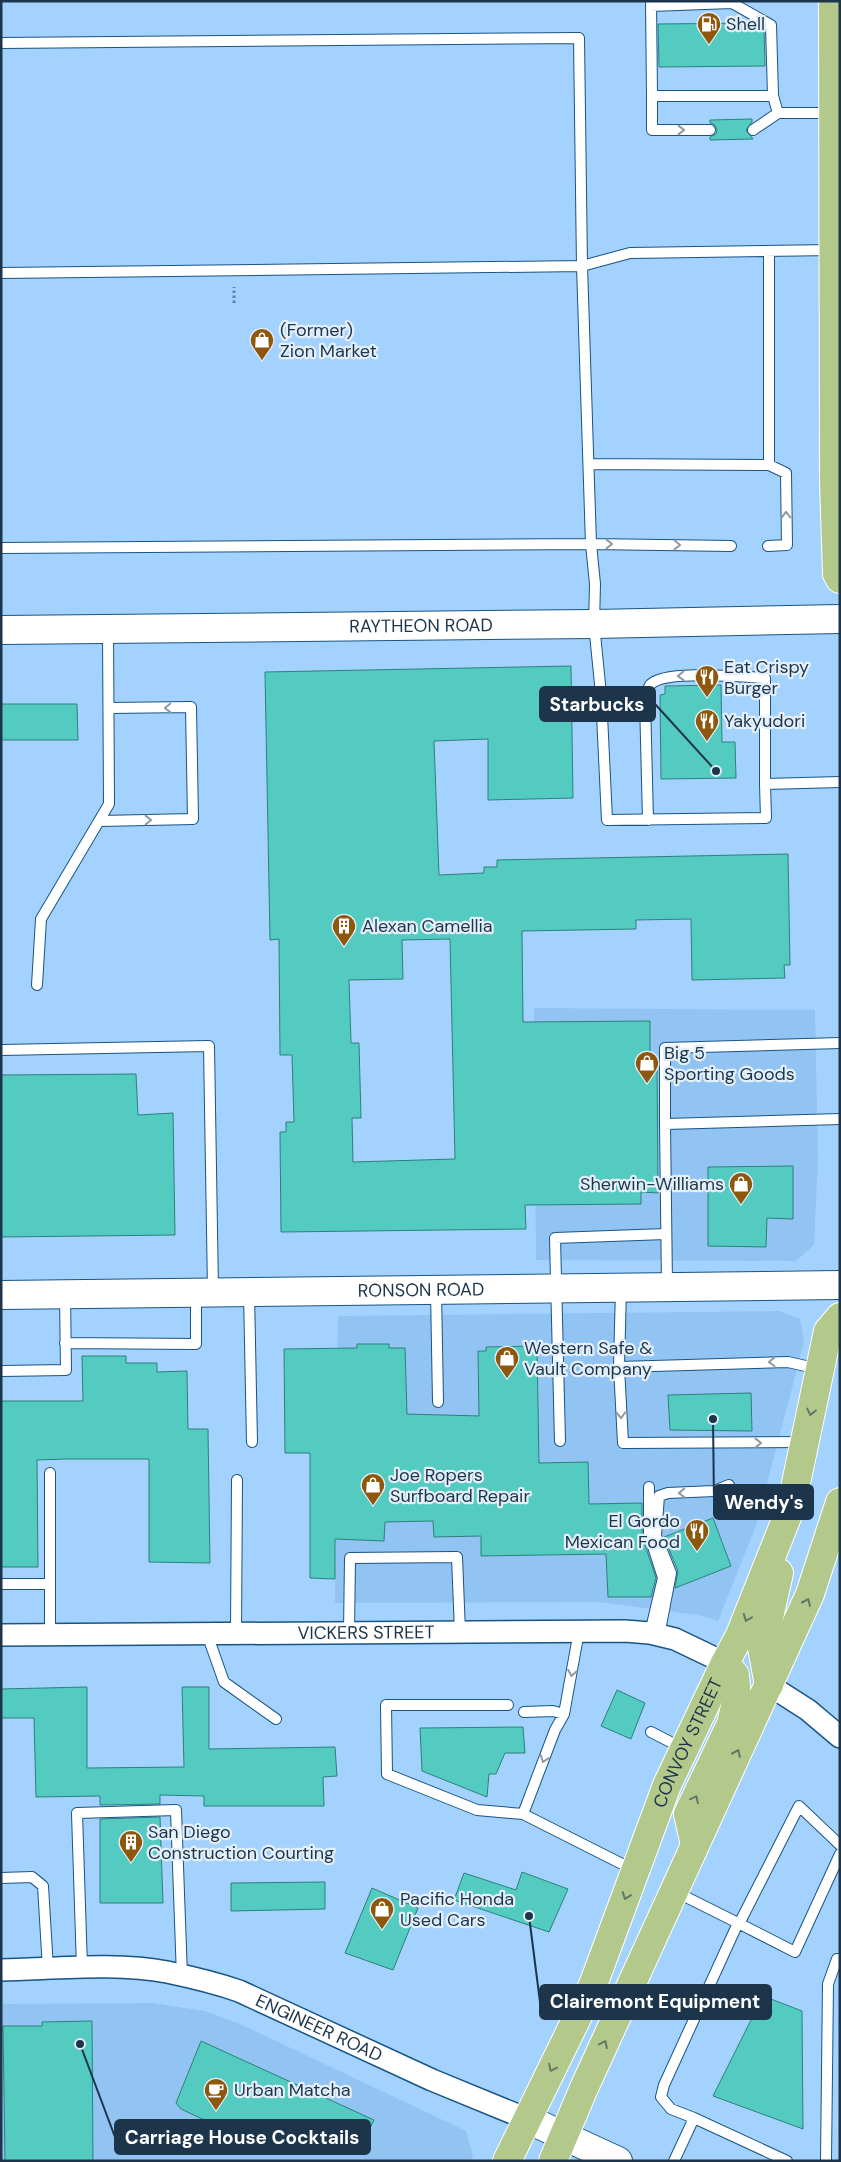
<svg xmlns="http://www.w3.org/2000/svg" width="841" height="2162" viewBox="0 0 841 2162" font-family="'DM Sans',sans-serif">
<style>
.built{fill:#92c4f3}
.building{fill:#53cbc1;stroke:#2e8079;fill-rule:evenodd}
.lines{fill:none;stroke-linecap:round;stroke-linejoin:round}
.lane-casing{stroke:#195483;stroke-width:12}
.street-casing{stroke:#195483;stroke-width:24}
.secondary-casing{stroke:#195483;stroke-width:30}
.primary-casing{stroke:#fff;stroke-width:30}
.path{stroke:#5f83a3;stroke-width:3;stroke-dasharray:2.5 2.5;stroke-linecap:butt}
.lane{stroke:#fff;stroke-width:10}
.street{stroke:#fff;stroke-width:21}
.secondary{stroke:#fff;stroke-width:28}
.primary{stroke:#b2c98b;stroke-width:28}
.oneway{stroke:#8e9aa4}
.oneway2{stroke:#607867}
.labels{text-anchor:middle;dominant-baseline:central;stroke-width:4.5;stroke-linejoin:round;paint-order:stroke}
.poi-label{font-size:18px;fill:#1d354a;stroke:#e3effa;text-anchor:start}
.street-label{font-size:18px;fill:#1d354a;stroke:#e3effa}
.leader{fill:none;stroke:#1d354a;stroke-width:2}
.callout-dot{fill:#1d354a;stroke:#e3effa;stroke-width:2}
.callout{fill:#1d354a;stroke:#1d354a;stroke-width:2}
.callout-label{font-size:19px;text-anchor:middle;font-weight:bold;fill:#fff}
</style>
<rect width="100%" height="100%" fill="#a3d2fe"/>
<path class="built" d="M534,1008L815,1010L818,1160L814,1245L796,1261L536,1260Z
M779,1311L800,1319L804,1342L756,1526L718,1621L699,1615L599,1602L335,1603L338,1316Z
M152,2003L205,2011L240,2024L466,2131L473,2156L471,2161H1V2004Z"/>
<path class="building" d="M754,23L764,29L765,66L659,67L658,24Z
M752,119V122L746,130L753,139L710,140V137L716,134L717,130L714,124L710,123V120Z
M571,666L573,798L488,800V739L434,741L439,875L484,873V867H497V860L788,854L790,965H784L785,978L692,980L691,919L636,920V929L522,931L523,1022L650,1021V1062H657L658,1193L641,1192V1204L525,1205L526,1229L281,1232L280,1132H286V1122H294L292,1055H280L279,939L270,940L265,672ZM450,939L455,1159L353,1162L352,1118H361L359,1043H351L349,980L403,979L402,940Z
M721,685L722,742H735L736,778L661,779L660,695L665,694V686Z
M1,704H77L78,740H1Z
M136,1074L138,1115L173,1113L175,1235L1,1237V1075Z
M793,1166V1219L767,1218L766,1247L708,1246V1167Z
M357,1344H389V1348H405L407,1414L479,1416L478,1351H486V1347L537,1346L539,1463L588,1462L589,1504L642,1503V1536L656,1578L651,1597H608L606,1554L481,1556V1536L434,1537L433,1521L385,1522L384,1541L335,1539V1579L310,1578V1453H285L284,1349L357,1348Z
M82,1356H126V1363H157V1372L187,1371L188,1429H208L210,1563L149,1562V1459H66L37,1460L38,1567H1V1401H83Z
M751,1393L752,1431L670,1430L668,1395Z
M713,1518L731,1566L675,1588L678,1571L664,1537Z
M87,1687V1768L184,1767L182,1687H209V1749L335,1747L337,1776L323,1777L324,1806H204V1796L160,1795V1804L100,1805V1796L36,1797L34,1718H1V1689Z
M617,1690L645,1703L631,1739L601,1726Z
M523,1727L525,1753H505L496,1774H489L487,1797L422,1771L420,1728Z
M160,1817L163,1903H100V1819Z
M522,1872L568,1889L549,1932L454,1900L464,1873L516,1890Z
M325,1882V1909L231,1911V1883Z
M372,1888L418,1908L393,1970L345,1953Z
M763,1996L802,2011L803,2129L713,2096Z
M92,2021L93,2161H5L3,2026H42V2022Z
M201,2041L374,2120L360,2148L355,2146L342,2150L331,2145L320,2147L288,2134L270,2141L241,2127L228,2131L181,2109L176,2103Z"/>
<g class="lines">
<g class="lane-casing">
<path id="lane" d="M651,1L652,96H773L778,113H831
M732,1V3L771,25L773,96
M651,6L732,3
M1,43L579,38L582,266L1,273
M652,96V130H710
M753,130L778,113
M834,250L630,253L582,266L591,544L595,584L594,624L601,694L607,820L766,818L765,784L840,782
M589,464L769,465V251
M768,546L787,545L786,473L769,465
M1,548L591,544L731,546
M648,820L645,700C646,696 648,689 650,685C663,669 743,677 765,678V784
M100,821L193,819L191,707L109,708
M37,985L41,919L109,804L108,630
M840,1043L665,1048V1124L840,1119
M1,1050L209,1046L213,1291
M665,1124L667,1285
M621,1288L619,1367L623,1443L804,1442
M436,1291L438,1402
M249,1293L252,1442
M65,1343L196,1344V1293
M619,1367L788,1362L819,1369
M1,1371L66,1370L65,1295
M560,1441L555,1238L666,1234
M50,1473V1635
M649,1487V1534L663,1578L650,1633
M1,1584H50
M579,1631L564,1714L555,1730L523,1814L634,1870
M236,1633L237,1480
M349,1633L350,1558L457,1557L460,1632
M207,1634L224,1682L276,1719
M659,1636L671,1573L656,1536L659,1496L668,1493L714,1491L729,1485
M508,1705H386L387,1774L477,1810L523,1814
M524,1712L553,1711L564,1714
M651,1732L684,1749
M1,1878L32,1877L43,1886L48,1969
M674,1891L738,1923L664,2085L661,2097L671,2109L694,2118L674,2161
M738,1923L795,1952L840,1854
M739,1924L799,1806L840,1845
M82,1968L77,1813L176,1810L182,1977
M694,2118L787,2161
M826,2161L828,1984L837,1959H840"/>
</g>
<g class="street-casing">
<g id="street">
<path id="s1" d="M1,1635L625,1631L650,1633L675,1639L725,1663"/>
<path d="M769,1685L808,1710L840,1737"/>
<path id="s2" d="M1,1970C53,1969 117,1962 167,1972C191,1977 216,1983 239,1991L432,2080L527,2119"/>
</g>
</g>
<g class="secondary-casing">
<g id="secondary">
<path id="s3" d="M1,630L594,624L840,619"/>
<path id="s4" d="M1,1295L840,1285"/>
<path d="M527,2119L618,2161"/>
</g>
</g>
<g class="primary-casing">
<g id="primary">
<path d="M833,1L834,481L837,574L840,579"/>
<path d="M769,1685L762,1648L779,1573"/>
<path d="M695,1845L688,1814L731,1724L737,1698L735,1675L725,1663"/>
<path id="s5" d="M507,2161L593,1985L667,1785L725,1663L740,1635L791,1507L828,1331L840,1317"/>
<path d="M553,2161L584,2088L810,1594L840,1502"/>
</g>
</g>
<path class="path" d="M234,303V287"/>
<use href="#lane" class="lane"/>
<use href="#street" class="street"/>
<use href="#secondary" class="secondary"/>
<use href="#primary" class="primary"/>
</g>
<defs><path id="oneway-chevron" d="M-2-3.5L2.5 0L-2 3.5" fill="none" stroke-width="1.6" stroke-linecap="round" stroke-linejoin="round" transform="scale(1.25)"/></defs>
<g class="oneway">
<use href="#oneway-chevron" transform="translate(681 130)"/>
<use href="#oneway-chevron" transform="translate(786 515) rotate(-91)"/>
<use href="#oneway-chevron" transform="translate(609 544)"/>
<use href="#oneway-chevron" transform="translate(677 545) rotate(1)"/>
<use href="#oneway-chevron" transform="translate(681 676) rotate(178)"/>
<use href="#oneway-chevron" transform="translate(168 708) rotate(179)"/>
<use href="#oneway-chevron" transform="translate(148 820) rotate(-1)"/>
<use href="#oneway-chevron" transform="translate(772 1362) rotate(178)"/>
<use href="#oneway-chevron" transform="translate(621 1415) rotate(87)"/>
<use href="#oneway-chevron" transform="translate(758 1443)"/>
<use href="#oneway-chevron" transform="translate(682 1493) rotate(178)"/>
<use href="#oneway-chevron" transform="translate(572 1673) rotate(100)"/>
<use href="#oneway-chevron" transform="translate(544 1759) rotate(110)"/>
</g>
<g class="oneway2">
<use href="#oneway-chevron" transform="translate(811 1412) rotate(102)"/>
<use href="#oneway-chevron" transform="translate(807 1602) rotate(-66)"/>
<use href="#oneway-chevron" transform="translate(747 1618) rotate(112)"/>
<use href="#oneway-chevron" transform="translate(737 1753) rotate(-66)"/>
<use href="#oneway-chevron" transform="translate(695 1799) rotate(-64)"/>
<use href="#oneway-chevron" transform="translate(626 1896) rotate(110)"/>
<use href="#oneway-chevron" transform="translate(604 2044) rotate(-65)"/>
<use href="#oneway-chevron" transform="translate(552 2068) rotate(116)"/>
</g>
<defs>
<g id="fuel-pin" transform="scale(1.25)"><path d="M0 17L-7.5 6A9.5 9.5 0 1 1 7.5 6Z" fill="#8e570b" stroke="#e3effa"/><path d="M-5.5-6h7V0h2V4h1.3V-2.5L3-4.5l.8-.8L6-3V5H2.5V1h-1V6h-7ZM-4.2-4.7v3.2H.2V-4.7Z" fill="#fff"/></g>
<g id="shop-pin" transform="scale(1.25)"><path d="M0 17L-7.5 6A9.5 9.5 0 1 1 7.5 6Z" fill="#8e570b" stroke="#e3effa"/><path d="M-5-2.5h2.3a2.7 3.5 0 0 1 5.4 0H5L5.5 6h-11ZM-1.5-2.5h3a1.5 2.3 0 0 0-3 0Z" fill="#fff"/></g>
<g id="restaurant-pin" transform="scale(1.25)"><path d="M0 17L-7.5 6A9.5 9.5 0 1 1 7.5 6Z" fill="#8e570b" stroke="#e3effa"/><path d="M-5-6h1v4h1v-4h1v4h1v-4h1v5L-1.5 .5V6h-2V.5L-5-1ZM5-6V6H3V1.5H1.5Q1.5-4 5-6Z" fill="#fff"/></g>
<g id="building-pin" transform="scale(1.25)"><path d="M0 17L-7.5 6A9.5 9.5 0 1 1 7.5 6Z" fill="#8e570b" stroke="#e3effa"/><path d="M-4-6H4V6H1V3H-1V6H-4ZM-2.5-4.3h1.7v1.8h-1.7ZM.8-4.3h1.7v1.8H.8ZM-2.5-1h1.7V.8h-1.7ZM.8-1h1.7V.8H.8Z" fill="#fff"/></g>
<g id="cafe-pin" transform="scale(1.25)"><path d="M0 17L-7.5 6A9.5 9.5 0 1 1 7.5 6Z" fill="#8e570b" stroke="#e3effa"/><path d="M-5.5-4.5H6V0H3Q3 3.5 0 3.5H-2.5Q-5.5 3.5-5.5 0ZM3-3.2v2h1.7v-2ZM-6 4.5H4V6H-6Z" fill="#fff"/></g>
</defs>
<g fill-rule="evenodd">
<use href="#fuel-pin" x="709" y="24"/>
<use href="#shop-pin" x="262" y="340"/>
<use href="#restaurant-pin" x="707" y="677"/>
<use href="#restaurant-pin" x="707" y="721"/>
<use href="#building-pin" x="344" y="926"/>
<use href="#shop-pin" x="647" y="1063"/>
<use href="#shop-pin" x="741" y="1184"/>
<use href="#shop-pin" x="507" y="1358"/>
<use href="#shop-pin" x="373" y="1485"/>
<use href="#restaurant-pin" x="697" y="1531"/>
<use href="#building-pin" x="131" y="1842"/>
<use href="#shop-pin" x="382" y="1909"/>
<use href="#cafe-pin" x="216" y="2090"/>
</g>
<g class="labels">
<g class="poi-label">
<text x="726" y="24">Shell</text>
<text x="280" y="330">(Former)<tspan x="280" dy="21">Zion Market</tspan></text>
<text x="724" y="667">Eat Crispy<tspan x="724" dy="21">Burger</tspan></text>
<text x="724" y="721">Yakyudori</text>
<text x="362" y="926">Alexan Camellia</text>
<text x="664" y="1053">Big 5<tspan x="664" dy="21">Sporting Goods</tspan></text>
<text x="724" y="1184" text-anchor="end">Sherwin-Williams</text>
<text x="524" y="1348">Western Safe &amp;<tspan x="524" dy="21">Vault Company</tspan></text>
<text x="390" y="1475">Joe Ropers<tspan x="390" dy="21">Surfboard Repair</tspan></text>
<text x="680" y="1521" text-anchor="end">El Gordo<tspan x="680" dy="21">Mexican Food</tspan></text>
<text x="148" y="1832">San Diego<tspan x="148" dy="21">Construction Courting</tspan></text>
<text x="400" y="1899">Pacific Honda<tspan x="400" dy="21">Used Cars</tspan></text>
<text x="234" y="2090">Urban Matcha</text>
</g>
<g class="street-label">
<text stroke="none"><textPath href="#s3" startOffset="420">RAYTHEON ROAD</textPath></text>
<text stroke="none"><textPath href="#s4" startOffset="420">RONSON ROAD</textPath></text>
<text stroke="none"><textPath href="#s1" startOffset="365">VICKERS STREET</textPath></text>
<text stroke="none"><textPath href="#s5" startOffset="456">CONVOY STREET</textPath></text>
<text stroke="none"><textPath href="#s2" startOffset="329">ENGINEER ROAD</textPath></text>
</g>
</g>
<path class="leader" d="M716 771L655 704M713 1419L714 1502M529 1916L540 2002M80 2044L115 2137"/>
<g class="callout-dot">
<circle cx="716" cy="771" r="5"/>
<circle cx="713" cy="1419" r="5"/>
<circle cx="529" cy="1916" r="5"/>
<circle cx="80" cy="2044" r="5"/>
</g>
<g class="callout">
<rect x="540" y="687" width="115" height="34" rx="5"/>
<rect x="714" y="1485" width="99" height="34" rx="5"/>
<rect x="540" y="1985" width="231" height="34" rx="5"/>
<rect x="115" y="2120" width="255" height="34" rx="5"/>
</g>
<g class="callout-label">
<text x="597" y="711">Starbucks</text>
<text x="764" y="1509">Wendy's</text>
<text x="655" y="2008">Clairemont Equipment</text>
<text x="242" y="2144">Carriage House Cocktails</text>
</g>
<rect width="841" height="2162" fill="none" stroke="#1d354a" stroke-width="5"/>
</svg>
